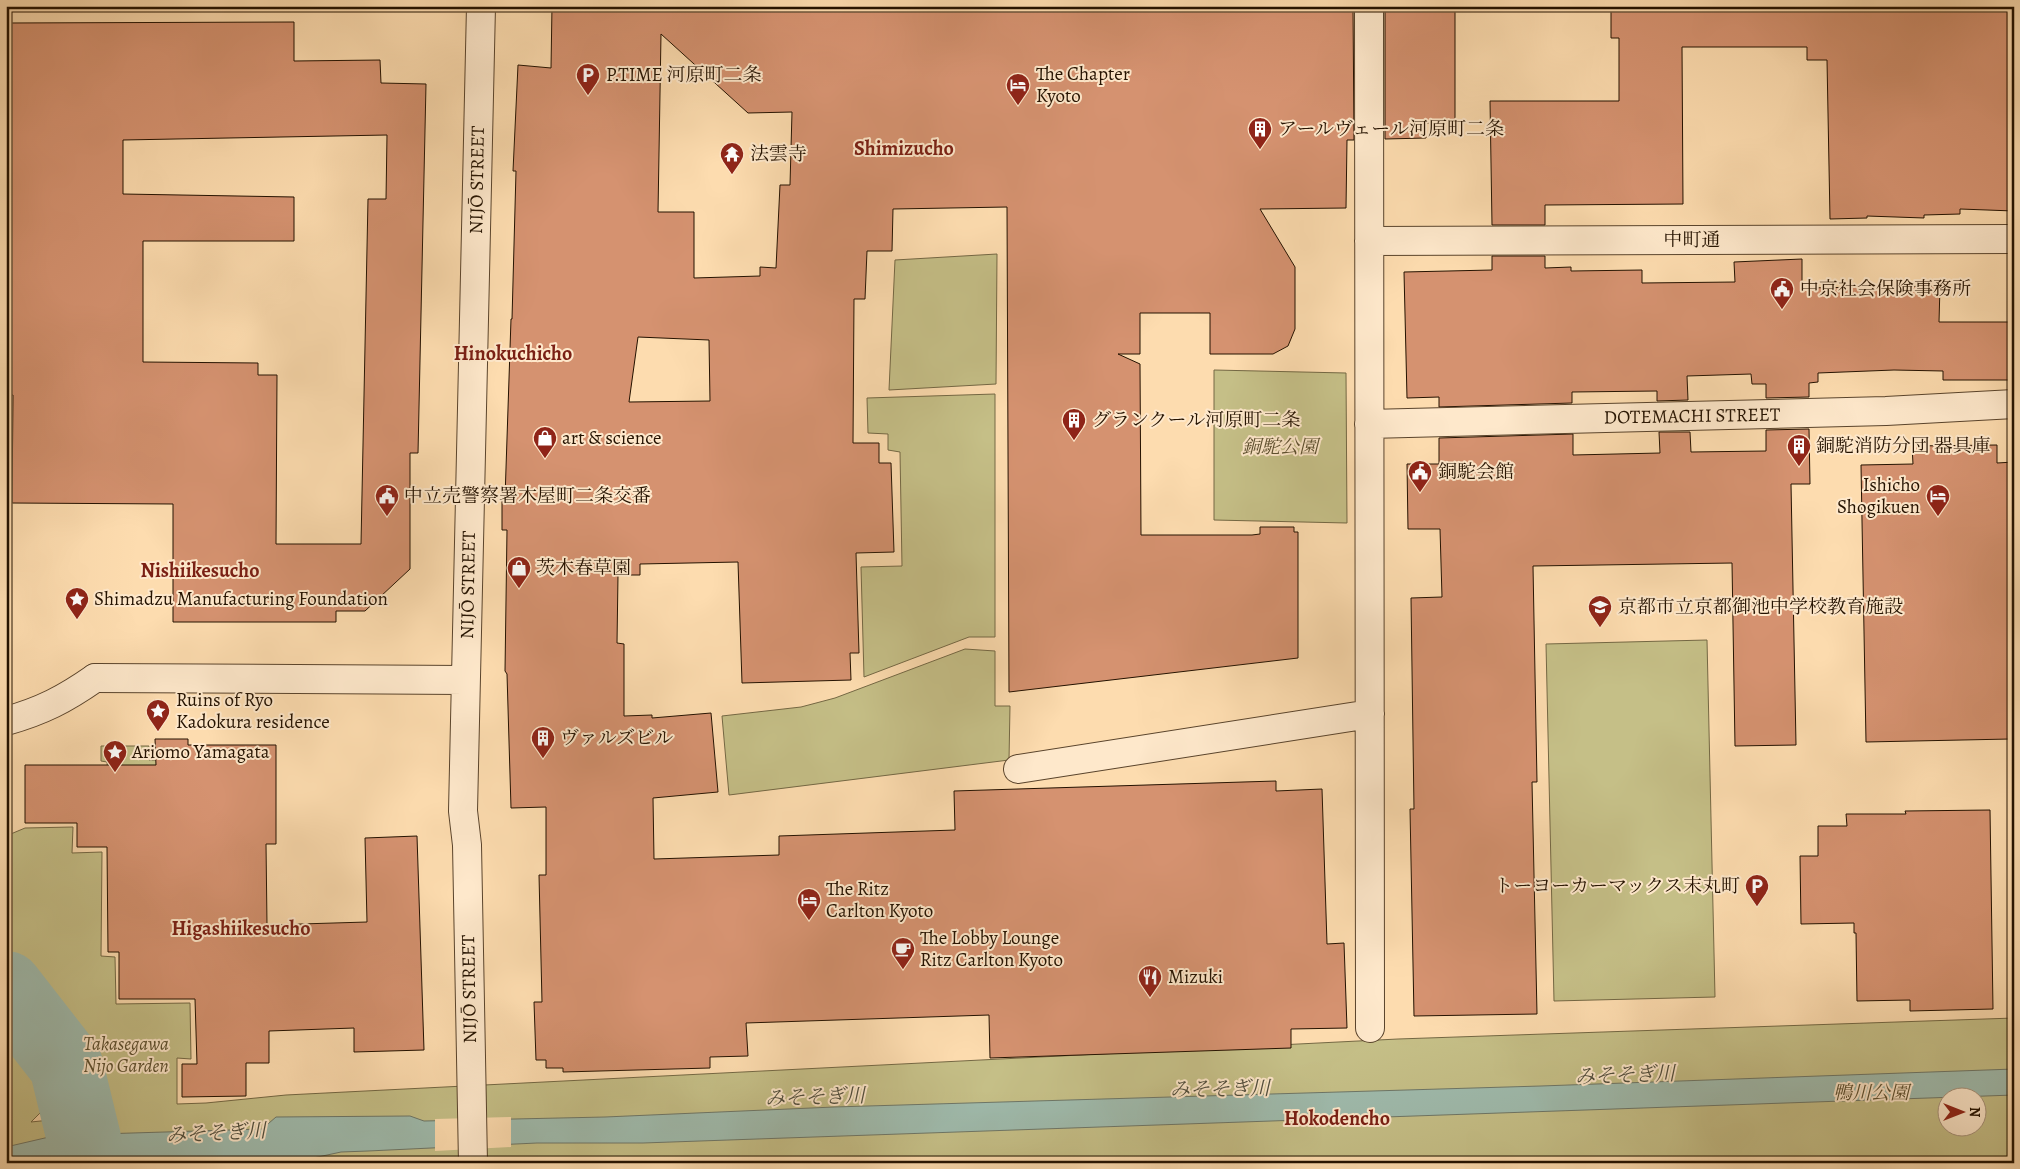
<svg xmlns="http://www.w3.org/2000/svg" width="2020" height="1169" viewBox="0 0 2020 1169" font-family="Alegreya,'Noto Serif JP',serif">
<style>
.green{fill:#c5bf87;stroke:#746844;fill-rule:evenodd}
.water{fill:#9fbbad;stroke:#6e7768}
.pier{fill:#fddcaf}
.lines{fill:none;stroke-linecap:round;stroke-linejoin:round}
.river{stroke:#9fbbad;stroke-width:74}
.building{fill:#d59270;stroke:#241200;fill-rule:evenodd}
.minor-casing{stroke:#5a442c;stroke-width:30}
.tertiary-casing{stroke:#5a442c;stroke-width:30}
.minor{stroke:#fee8cb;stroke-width:28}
.tertiary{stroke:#fee8cb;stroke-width:28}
.labels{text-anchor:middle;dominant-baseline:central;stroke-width:4;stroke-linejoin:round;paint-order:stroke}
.poi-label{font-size:19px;fill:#241200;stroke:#fee8cb;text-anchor:start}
.street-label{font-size:19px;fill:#241200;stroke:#fee8cb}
.park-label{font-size:19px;font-style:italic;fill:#5c4f2f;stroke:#fee8cb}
.neighbourhood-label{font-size:20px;font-weight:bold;fill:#7a1f14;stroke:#fee8cb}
.water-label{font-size:20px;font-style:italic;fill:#4f4d3d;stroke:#fee8cb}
</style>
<rect width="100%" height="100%" fill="#fddcaf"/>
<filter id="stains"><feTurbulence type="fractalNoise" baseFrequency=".004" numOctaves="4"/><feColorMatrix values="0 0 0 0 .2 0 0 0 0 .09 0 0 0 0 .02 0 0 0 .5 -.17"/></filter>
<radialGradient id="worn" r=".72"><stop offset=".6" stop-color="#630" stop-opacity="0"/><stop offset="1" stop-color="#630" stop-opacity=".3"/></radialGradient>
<path class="green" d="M997,254L996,384L889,390L895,260Z
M1214,370L1346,373L1347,523L1214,520Z
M995,394V637H969L864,677L861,567L902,566L900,452L888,450V434L868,433L867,398Z
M1707,640L1715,997L1554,1001L1546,644Z
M965,649L995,651V706H1010L1009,760L729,795L722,716L801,707L835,698Z
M101,746H149V760H166V777H108L107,762L101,761Z
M73,827L72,853L102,852L101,956L115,957L116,1004L190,1003L191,1059L177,1058V1104L206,1103L286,1095L1398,1039L2014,1018V1163H6V1040L39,1045L59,1070L71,1114L40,1113L31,1122L98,1115L97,1112H87L79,1072L53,1038L57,1023L42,991L10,954L6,946V836L25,828ZM1948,1096H1978V1126H1948Z"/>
<path class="water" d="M6,958L37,995L50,1023L42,1039H26L6,1033Z
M2014,1069V1095L643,1143H537L368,1151L341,1152L304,1160L230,1163H6V1147L62,1134C70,1122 81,1120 95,1120L100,1134L262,1129L276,1117L410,1116L424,1121L605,1117L834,1107L1541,1086Z"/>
<path class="pier" d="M511,1117V1147L435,1151V1119Z"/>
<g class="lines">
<path class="river" d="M6,988L66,1065L84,1139"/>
</g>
<path class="building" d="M552,6H1353L1354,140H1347L1346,208L1260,209L1295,267V329L1288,346L1273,354H1210V313H1140V354H1118L1140,364L1141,535H1252L1260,534V527H1294V532H1298V658L1009,692L1007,207L893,209L892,251H867L865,299H854L853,443H879V463H891L894,552L856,553L859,653H850L851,680L742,683L738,562L640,564V575H618L617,643L624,644V716L652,715V718L711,713L718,792L653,798L654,859L779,855V836L955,830L954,791L1276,781V791L1322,789L1327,944L1344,943L1347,1028L1291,1029V1048L990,1058L989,1015L746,1023L748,1056L710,1057V1068L563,1072V1068H546V1060H536L534,1002H542L539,875H546V807L511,808L507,674L505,671L507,530H502V498H505L511,319H512L516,171H513L518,65L551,68ZM661,34L748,113L792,112L790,185H780L776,268L760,267V276L694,278V212H658ZM638,337L709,340L710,401L629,402Z
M1385,6H1455V123H1426V138L1385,139Z
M1611,6H2014V211L1960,209V214L1924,215V218L1867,216V218L1830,219L1827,60H1807V47H1682L1683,204L1545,205V225H1492L1490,101H1619V38H1611Z
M294,22V61L380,60L381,83L426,84L418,453H410V569L365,611H336V622H173V504L12,503L13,395H6V23ZM387,135L386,199H368L361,544H276L277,375H258V363L143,362V241H294V197L123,194V140Z
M1492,256H1545V268L1571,267V271L1642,270V283L1735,282L1734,262L1802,259V288L1940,286L1939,322H2014V380H1943V371L1894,370L1818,373V382L1809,383V397L1766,398V384H1752L1751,374L1687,376L1688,400L1657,401V391L1572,392V403L1439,407V397L1407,398L1404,272L1492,270Z
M1809,429L1810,484H1791L1796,745L1735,746L1732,563L1533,566L1537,782H1532L1537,1014L1414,1016L1410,809H1414L1411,598L1442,597L1440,529H1408L1407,464H1439V438L1573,434V455L1660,453L1659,432H1690L1691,452L1766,451V430Z
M1997,445V463L2014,462V643H2009L2010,739L1866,742L1861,465L1913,464L1912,446Z
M155,739H188V745H276V844H266L267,925L367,922L365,838L417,836L424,1050L354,1052V1028L269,1031V1063H246V1096L182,1097V1064H197L195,999H119V952H108L107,847H77V823H25V765H156Z
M1990,810L1993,1009L1910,1011V1000L1857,1001L1856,933H1854V923L1801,924L1800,856H1818V826H1847L1846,814H1906L1905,811Z"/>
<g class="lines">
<g class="minor-casing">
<path id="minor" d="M1369,6L1370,1028
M1369,241L2014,239
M1369,424L1886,411L2014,404
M6,721C42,711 65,699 95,678
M1018,769L1370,714"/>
</g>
<g class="tertiary-casing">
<path id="tertiary" d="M95,678L465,680
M473,1163L467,845L463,811L481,6"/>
</g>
<use href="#minor" class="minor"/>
<use href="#tertiary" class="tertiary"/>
</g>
<defs>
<g id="parking-pin" transform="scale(1.25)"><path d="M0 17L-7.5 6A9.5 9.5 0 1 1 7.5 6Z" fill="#8f2418" stroke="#fee8cb"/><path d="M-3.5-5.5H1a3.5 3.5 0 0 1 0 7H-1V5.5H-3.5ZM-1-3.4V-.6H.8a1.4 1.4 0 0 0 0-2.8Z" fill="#fff"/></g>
<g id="hotel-pin" transform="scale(1.25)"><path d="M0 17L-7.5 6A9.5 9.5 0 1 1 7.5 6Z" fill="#8f2418" stroke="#fee8cb"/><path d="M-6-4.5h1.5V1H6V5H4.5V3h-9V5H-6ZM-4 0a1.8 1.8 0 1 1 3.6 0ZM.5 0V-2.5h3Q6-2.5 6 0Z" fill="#fff"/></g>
<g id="building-pin" transform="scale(1.25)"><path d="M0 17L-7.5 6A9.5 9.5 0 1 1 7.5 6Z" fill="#8f2418" stroke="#fee8cb"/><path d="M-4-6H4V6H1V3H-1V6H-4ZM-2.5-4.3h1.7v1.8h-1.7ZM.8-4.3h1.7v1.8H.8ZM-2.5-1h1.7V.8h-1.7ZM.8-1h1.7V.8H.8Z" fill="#fff"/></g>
<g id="temple-pin" transform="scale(1.25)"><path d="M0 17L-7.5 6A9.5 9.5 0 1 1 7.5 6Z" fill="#8f2418" stroke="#fee8cb"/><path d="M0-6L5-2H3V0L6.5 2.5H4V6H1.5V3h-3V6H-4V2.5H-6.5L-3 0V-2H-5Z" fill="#fff"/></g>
<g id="civic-pin" transform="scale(1.25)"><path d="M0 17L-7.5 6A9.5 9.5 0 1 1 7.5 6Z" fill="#8f2418" stroke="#fee8cb"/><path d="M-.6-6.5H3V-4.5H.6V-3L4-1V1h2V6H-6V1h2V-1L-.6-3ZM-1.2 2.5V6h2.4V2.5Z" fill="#fff"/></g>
<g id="shop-pin" transform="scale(1.25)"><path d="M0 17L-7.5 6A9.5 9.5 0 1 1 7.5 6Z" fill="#8f2418" stroke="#fee8cb"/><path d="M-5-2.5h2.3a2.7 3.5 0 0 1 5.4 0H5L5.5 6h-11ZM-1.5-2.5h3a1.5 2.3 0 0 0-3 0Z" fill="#fff"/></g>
<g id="sight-pin" transform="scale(1.25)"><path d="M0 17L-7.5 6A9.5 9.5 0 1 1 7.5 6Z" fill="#8f2418" stroke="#fee8cb"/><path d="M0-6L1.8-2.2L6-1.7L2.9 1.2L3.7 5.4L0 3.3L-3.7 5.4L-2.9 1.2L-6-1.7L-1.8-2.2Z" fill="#fff"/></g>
<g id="school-pin" transform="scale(1.25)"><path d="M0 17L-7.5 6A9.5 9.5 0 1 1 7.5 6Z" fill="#8f2418" stroke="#fee8cb"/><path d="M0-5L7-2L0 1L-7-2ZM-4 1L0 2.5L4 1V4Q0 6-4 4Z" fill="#fff"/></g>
<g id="cafe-pin" transform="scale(1.25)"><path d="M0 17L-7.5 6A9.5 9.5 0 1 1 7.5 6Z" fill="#8f2418" stroke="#fee8cb"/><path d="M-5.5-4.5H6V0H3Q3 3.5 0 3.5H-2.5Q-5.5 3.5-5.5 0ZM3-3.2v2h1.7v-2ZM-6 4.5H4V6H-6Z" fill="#fff"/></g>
<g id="restaurant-pin" transform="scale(1.25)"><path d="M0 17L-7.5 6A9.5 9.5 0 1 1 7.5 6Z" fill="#8f2418" stroke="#fee8cb"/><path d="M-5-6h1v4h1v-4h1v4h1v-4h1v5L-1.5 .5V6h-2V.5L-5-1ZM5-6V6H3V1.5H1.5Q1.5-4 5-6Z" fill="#fff"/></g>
</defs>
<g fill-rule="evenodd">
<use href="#parking-pin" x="588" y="75"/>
<use href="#hotel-pin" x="1018" y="85"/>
<use href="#building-pin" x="1260" y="129"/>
<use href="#temple-pin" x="732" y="154"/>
<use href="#civic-pin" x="1782" y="289"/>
<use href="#building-pin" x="1074" y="420"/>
<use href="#shop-pin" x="545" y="438"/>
<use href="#building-pin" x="1799" y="446"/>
<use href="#civic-pin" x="1420" y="472"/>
<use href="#civic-pin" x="387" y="496"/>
<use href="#hotel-pin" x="1938" y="496"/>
<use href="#shop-pin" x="519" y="568"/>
<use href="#sight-pin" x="77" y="599"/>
<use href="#school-pin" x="1600" y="607"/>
<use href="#sight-pin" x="158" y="711"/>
<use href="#building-pin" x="543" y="738"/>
<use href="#sight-pin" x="115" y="752"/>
<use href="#parking-pin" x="1757" y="886"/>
<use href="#hotel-pin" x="809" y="900"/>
<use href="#cafe-pin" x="903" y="949"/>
<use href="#restaurant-pin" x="1150" y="977"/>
</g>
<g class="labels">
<g class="poi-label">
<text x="1036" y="74">The Chapter<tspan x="1036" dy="22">Kyoto</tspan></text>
<text x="606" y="75">P.TIME 河原町二条</text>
<text x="1278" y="129">アールヴェール河原町二条</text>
<text x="750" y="154">法雲寺</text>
<text x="1800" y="289">中京社会保険事務所</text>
<text x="1092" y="420">グランクール河原町二条</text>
<text x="562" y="438">art &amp; science</text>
<text x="1816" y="446">銅駝消防分団 器具庫</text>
<text x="1438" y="472">銅駝会館</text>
<text x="1920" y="485" text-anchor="end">Ishicho<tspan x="1920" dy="22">Shogikuen</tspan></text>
<text x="404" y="496">中立売警察署木屋町二条交番</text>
<text x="536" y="568">茨木春草園</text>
<text x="94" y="599">Shimadzu Manufacturing Foundation</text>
<text x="1618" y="607">京都市立京都御池中学校教育施設</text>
<text x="176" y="700">Ruins of Ryo<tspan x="176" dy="22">Kadokura residence</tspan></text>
<text x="560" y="738">ヴァルズビル</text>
<text x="132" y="752">Ariomo Yamagata</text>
<text x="1740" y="886" text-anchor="end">トーヨーカーマックス末丸町</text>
<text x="826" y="889">The Ritz<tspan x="826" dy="22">Carlton Kyoto</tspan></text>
<text x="920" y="938">The Lobby Lounge<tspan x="920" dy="22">Ritz Carlton Kyoto</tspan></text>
<text x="1168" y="977">Mizuki</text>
</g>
<g class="street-label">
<text transform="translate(477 180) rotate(-89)">NIJŌ STREET</text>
<text x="1692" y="240">中町通</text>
<text transform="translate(1692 416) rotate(-1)">DOTEMACHI STREET</text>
<text transform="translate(468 585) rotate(-89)">NIJŌ STREET</text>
<text transform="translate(469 989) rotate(-91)">NIJŌ STREET</text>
</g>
<g class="park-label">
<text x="1280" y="447">銅駝公園</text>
<text x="126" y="1044">Takasegawa<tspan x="126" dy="22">Nijo Garden</tspan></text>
<text x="1871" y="1093">鴨川公園</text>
</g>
<g class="neighbourhood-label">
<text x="904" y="148">Shimizucho</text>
<text x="513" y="353">Hinokuchicho</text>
<text x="200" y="570">Nishiikesucho</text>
<text x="241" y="928">Higashiikesucho</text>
<text x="1337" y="1118">Hokodencho</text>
</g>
<g class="water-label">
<text transform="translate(1625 1075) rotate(-2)">みそそぎ川</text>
<text transform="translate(1220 1089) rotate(-1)">みそそぎ川</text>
<text transform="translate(815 1097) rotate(-2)">みそそぎ川</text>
<text transform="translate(216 1133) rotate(-3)">みそそぎ川</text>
</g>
</g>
<rect width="2020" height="1169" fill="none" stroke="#fddcaf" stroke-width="25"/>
<rect x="8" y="8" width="2005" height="1154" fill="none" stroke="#241200" stroke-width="2.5"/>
<rect x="12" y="12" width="1995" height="1144" fill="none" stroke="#241200"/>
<g transform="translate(1962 1112) rotate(90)"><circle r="24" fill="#fee8cb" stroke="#a7927a"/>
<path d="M0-4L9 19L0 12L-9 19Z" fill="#8f2418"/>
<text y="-8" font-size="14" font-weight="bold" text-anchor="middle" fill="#241200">N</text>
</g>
<rect width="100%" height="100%" filter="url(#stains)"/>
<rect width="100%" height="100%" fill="url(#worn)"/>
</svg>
